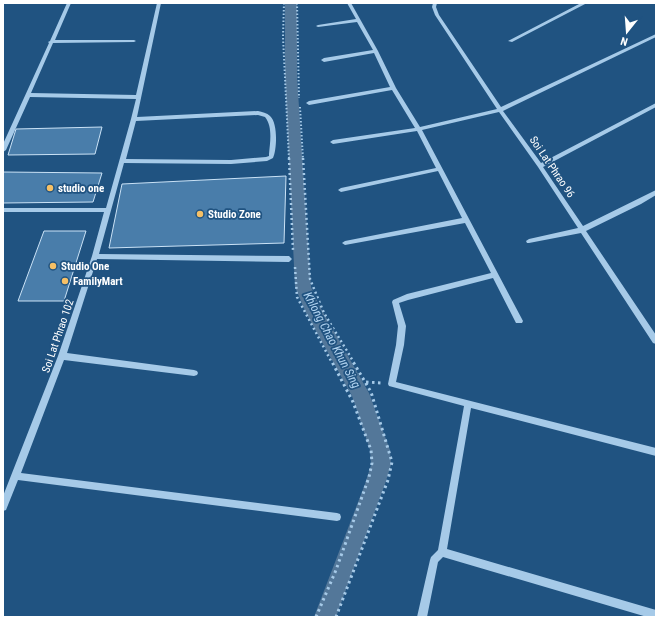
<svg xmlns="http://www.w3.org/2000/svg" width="659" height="620" viewBox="0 0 659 620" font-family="'Roboto Condensed',sans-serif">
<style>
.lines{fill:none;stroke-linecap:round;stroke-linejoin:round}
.canal{fill:#537799;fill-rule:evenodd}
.building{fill:#497daa;stroke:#cae2f6}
.path-far2{stroke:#a6cae8;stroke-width:2;stroke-dasharray:1.5 2;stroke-linecap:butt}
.path-far1{stroke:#a6cae8;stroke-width:2.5;stroke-dasharray:2 3;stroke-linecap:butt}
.path{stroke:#a6cae8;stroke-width:3;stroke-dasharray:2.5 3.5;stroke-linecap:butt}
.minor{fill:#a6cae8;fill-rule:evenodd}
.poi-dot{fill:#f6c066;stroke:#205381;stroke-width:1.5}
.labels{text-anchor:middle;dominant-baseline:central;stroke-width:3.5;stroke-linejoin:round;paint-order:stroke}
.street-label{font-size:11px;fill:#fff;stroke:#205381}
.poi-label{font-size:11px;font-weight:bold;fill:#fff;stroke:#205381;text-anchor:start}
.water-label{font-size:12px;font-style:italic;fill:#b1d3f0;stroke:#205381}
</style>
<rect width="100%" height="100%" fill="#205381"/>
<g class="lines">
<path class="canal" d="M285,3H297V77L311,287L319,305L369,393L390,450L391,465L385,484L336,617H314L365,484L371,465L370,450L352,396L306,313L295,287L285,77Z"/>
</g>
<path class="building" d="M102,127L95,154L8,155L16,129Z
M3,172L102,173L93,202L3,203Z
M286,176L284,243L109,248L122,184Z
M44,231H86L64,301H18Z"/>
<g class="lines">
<path class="path-far2" d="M284,3L283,37L289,159
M297,3L299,98
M300,107L303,159"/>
<path class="path-far1" d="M289,158L293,250
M303,158L310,279L324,313L353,361
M295,267L297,297L331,361"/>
<path class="path" d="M366,382L382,383
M316,617L336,570L369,477L372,463L371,450L353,402L331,360
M336,617L388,480L392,462L371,392L352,360"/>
<path class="minor" d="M67,3H71L55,40H134L136,41L134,42L53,43L31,93L136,95L157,3H161L137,117L258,111C262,112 267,113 270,116C278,123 277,149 273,158L267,161L231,164L124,163L99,254L289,256L292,259L289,262L97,259L67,353L194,370L197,371L198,373L197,375L194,376L64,360L21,473L337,513L340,514L341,517L340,520L337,521L18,480L6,510L3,511V496L58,356L92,256L104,212H3V208H106L131,119L136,99L30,97L6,150L3,152V144L49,43L48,42L50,41ZM258,115L265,117C273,127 270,142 269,154V156L266,157L231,160L126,159L136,121Z
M347,3H351L378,51L396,88L420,127L497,109L435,15L432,7L433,3H437L436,7L439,15L501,107L656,34V37L503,111L541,163L656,103V107L543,167L583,226L656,190V195L641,204L586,231L656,335V344L653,343L581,233L529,243H527L526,241L529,239L578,228L538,167L499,112L422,130L523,321L522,323H516L493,278L408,300L399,303L406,326L404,345L396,382L656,448V456L471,408L447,549L656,610V617H647L443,557L438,562L427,617H417L430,560L431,557L438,550L464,406L389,386L388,384L396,345L398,326L392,302L393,300L407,294L491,273L465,223L345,245L342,243L345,241L462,218L438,171L341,192L338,190L341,188L436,168L417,131L333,144L330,142L333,140L415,128L392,90L309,105L306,103L309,101L390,87L374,53L324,62L321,60L324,58L373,50L357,22L318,27L316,26L318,25L356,19Z
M581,3H587L512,42L508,41Z"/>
</g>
<g class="poi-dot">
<circle cx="50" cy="188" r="4"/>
<circle cx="200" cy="214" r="4"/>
<circle cx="53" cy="266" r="4"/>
<circle cx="65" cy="281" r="4"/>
</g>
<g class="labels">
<g class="street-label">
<text transform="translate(552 167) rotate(56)">Soi Lat Phrao 96</text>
<text transform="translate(58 336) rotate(-71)">Soi Lat Phrao 102</text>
</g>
<g class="poi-label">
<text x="58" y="188">studio one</text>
<text x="208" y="214">Studio Zone</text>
<text x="61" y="266">Studio One</text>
<text x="73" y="281">FamilyMart</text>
</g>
<g class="water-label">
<text transform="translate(332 340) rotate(62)">Khlong Chao Khun Sing</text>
</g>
</g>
<rect width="659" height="620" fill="none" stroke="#ffffff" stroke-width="8"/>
<g transform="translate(627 32) rotate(197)" stroke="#205381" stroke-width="3" paint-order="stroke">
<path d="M0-3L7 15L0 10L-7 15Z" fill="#ffffff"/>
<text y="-6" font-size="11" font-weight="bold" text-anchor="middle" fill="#ffffff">N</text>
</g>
</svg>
